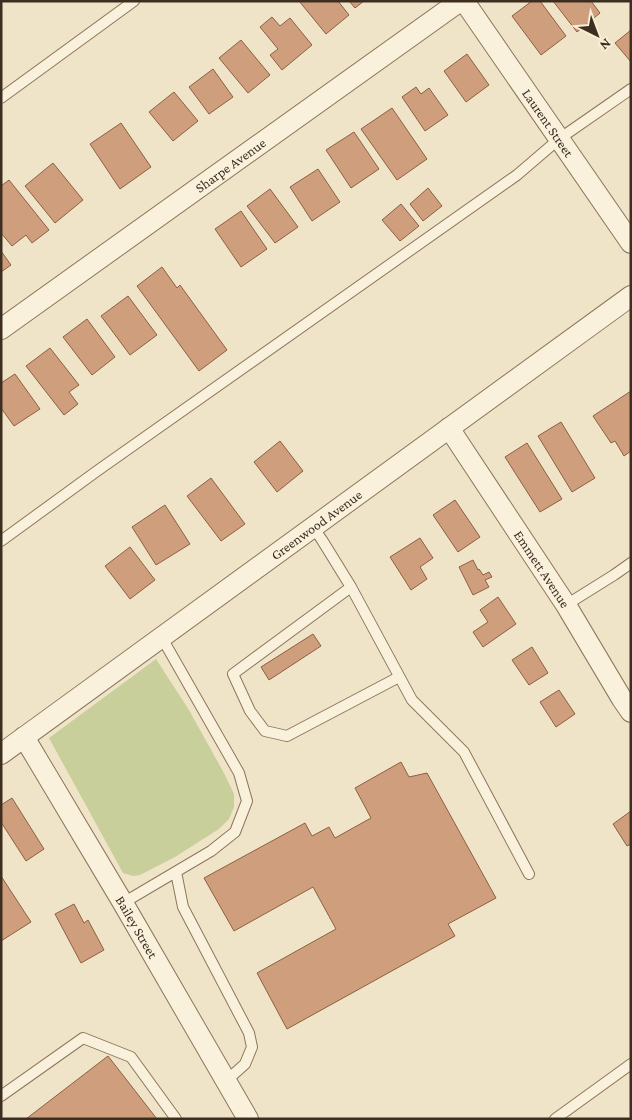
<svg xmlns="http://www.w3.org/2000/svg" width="632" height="1120" viewBox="0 0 632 1120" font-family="'Crimson Pro',serif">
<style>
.green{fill:#c9cf9b}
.building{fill:#cf9f7d;stroke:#8d5f41}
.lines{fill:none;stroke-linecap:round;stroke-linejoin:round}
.service-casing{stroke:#8d765c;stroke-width:12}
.minor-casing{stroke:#8d765c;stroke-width:22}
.service{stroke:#faf1dc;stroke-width:10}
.minor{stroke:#faf1dc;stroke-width:20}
.labels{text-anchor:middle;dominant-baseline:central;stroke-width:5;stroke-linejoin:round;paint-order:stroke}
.street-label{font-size:14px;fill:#3d2e20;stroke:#f7eed8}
</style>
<rect width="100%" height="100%" fill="#f0e4c8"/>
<path class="green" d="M156,659L189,710L225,775L234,794V807L229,819L219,829L175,857L140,875L133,876L123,873L49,738Z"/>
<path class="building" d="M299,1H338L349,15L326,34Z
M349,1H364L355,8Z
M532,1H540L566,36L541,55L512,16Z
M553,1H591L600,13L577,32Z
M272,17L280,26L290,18L312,45L282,70L270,55L278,49L260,27Z
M631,30V62L615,43Z
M241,40L270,75L248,93L219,58Z
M467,54L489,85L466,102L444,71Z
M213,69L233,97L209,114L189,87Z
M416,87L421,94L429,88L448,115L425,131L402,97Z
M174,92L198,121L173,141L149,112Z
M392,108L427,159L397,180L361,129Z
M121,123L151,167L120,189L90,144Z
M354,132L379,169L351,188L326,150Z
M53,163L83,200L55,223L25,186Z
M318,169L340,202L312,221L290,187Z
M9,180L49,230L32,243L26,235L12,246L1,233V186Z
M428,188L442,206L423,221L410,204Z
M270,189L298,227L275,243L247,206Z
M401,204L419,226L400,241L382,220Z
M241,211L267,249L241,267L215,229Z
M1,251L11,265L1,272Z
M162,267L177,288L180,285L227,350L199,371L137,286Z
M128,296L157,335L130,355L101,316Z
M87,319L115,357L92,375L63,337Z
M50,348L79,385L69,392L78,404L64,415L26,366Z
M15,374L40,409L14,426L1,408V383Z
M631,391V451L624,456L615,441L611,443L593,416Z
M561,422L595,478L572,492L538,436Z
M280,441L303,471L277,492L254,462Z
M527,443L562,499L540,512L505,457Z
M211,478L245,524L221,541L187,496Z
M455,500L480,537L458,552L433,515Z
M165,505L190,544L156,565L132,527Z
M420,538L433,558L420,567L427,579L411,590L390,557Z
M130,547L155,580L130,599L105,566Z
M473,560L478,570L479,569L483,575L489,572L492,577L485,580L489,587L473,595L459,567Z
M498,597L516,624L483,647L473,632L488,622L480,610Z
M313,634L321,646L269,680L261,667Z
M532,647L548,673L529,685L512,660Z
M559,690L575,714L556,727L540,702Z
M401,762L409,777L427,773L496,898L448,924L455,936L287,1029L257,973L336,929L313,887L234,931L204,878L305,823L312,836L329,827L335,838L371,818L355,788Z
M12,798L44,849L26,861L1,822V805Z
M631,811V844L627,846L613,824Z
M1,876L31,922L1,941Z
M74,904L84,923L88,920L104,950L81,963L55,914Z
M108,1056L157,1119H26Z"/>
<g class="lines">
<g class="service-casing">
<path id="service" d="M1,98L134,1
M313,527L322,540L351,587L412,700L464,752L529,874
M1,541L97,471L517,175L559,139L631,89
M351,587L233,674L250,711L265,731L287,736L399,677
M566,605L614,575L631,563
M176,872L183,907L249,1033L252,1047L245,1064L226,1081
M123,903L211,851L235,832L247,801L239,773L162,638
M1,1096L83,1038L131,1057L176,1119
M555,1119L631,1064"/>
</g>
<g class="minor-casing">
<g id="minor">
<path id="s1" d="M464,1L631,243"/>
<path id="s2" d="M1,329L460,1"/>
<path id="s3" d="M449,428L566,605L622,699L631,712"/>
<path id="s4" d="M24,737L123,903L248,1119"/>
<path id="s5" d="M1,754L631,296"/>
</g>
</g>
<use href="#service" class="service"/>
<use href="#minor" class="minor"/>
</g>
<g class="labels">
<g class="street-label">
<text stroke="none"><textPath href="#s1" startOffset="148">Laurent Street</textPath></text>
<text stroke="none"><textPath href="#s2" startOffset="282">Sharpe Avenue</textPath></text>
<text stroke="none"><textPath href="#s5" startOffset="390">Greenwood Avenue</textPath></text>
<text stroke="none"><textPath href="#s3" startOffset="169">Emmett Avenue</textPath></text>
<text stroke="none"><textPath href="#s4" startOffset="221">Bailey Street</textPath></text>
</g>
</g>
<rect width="632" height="1120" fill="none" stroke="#3d2e20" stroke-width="5"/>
<g transform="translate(597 35) rotate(138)" stroke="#f7eed8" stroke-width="4" paint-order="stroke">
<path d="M0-4L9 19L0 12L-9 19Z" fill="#3d2e20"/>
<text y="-8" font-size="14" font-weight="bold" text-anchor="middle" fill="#3d2e20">N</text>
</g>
</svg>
